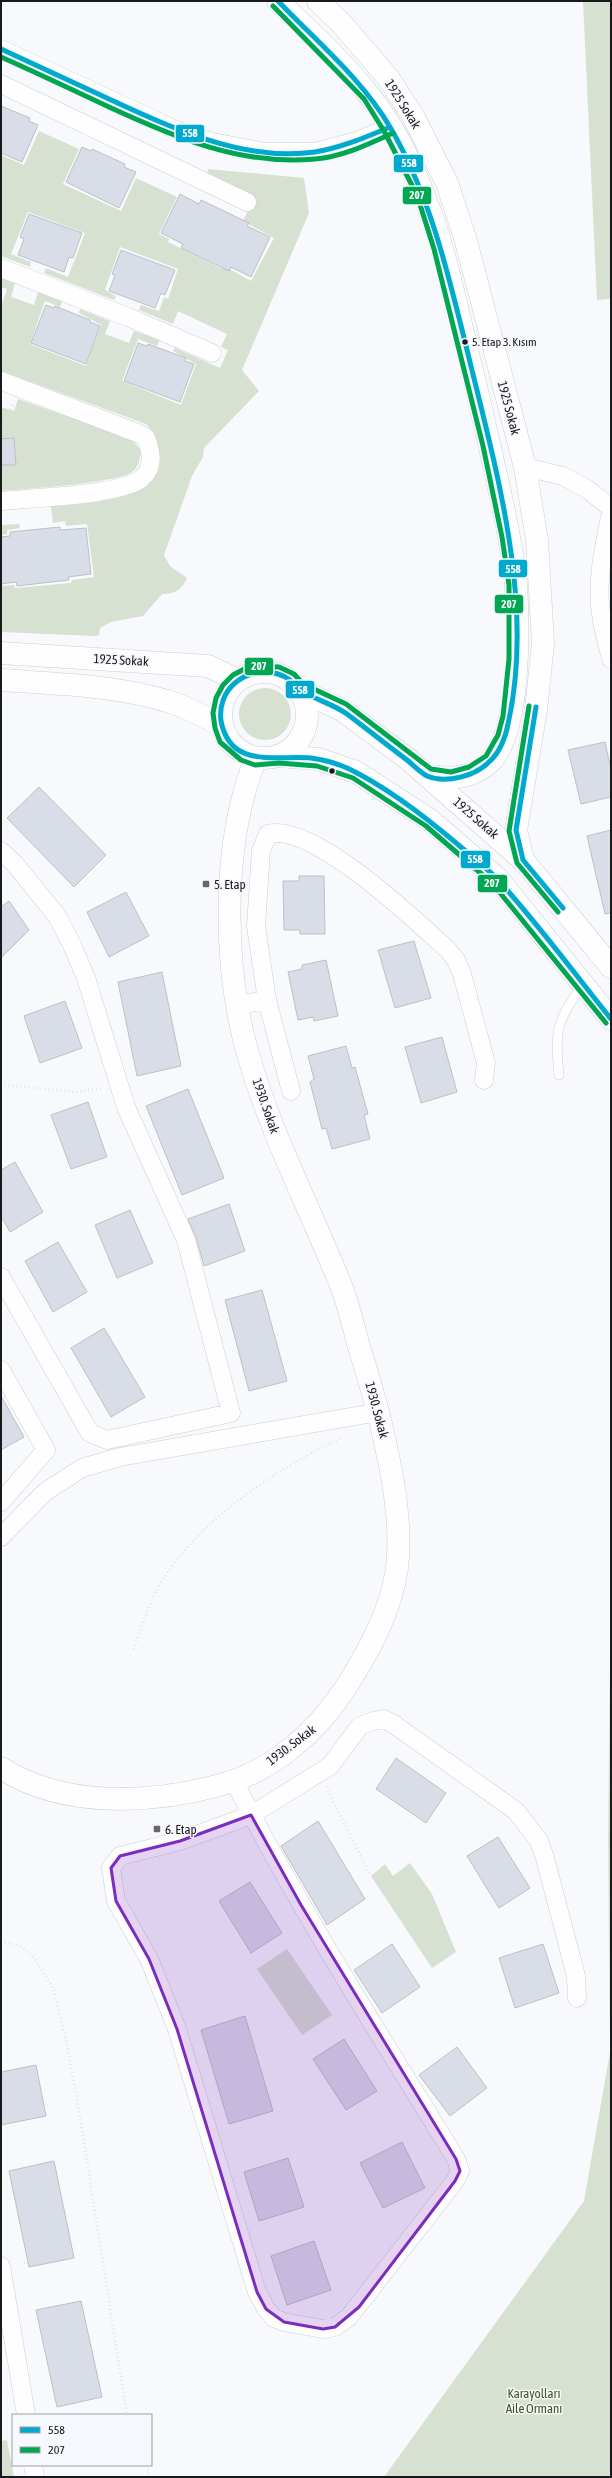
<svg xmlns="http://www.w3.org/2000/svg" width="612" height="2478" viewBox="0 0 612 2478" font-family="'Asap Condensed',sans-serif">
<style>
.green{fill:#d6e1d2}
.building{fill:#d8dde7;stroke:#bec0c2}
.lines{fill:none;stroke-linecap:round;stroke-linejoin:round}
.lane-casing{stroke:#cccecf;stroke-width:10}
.street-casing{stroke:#cccecf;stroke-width:19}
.secondary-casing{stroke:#cccecf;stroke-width:23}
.path{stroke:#e3e4e4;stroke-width:2.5;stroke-dasharray:1 3;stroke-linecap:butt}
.lane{stroke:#fefeff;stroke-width:9}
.street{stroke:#fefeff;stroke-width:18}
.secondary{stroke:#fefeff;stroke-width:22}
.bus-1-casing{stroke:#f6f8fd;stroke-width:8}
.bus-2-casing{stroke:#f6f8fd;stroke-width:8}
.bus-1{stroke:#00a9ce;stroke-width:5}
.bus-2{stroke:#00a651;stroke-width:5}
.marked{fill:#7b2cbf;fill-opacity:0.2;stroke:#7b2cbf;stroke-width:3;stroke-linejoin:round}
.bus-dot{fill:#191a1b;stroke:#f6f8fd;stroke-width:1.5}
.poi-dot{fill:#67686a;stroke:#f6f8fd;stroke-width:1.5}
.labels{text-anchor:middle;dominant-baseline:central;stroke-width:3;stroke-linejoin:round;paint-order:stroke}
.bus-label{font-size:12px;fill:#191a1b;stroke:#f6f8fd;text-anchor:start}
.street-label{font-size:13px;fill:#191a1b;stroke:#f6f8fd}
.poi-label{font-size:13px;fill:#191a1b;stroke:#f6f8fd;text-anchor:start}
.park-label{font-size:13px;fill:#37591e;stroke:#f6f8fd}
.line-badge{stroke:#f6f8fd;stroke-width:1.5}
.badge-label{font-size:11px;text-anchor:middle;font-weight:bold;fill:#fff}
</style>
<rect width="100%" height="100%" fill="#f7f9fc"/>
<path class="green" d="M583,1H611V299L597,300Z
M39,131L79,149L63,184L121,211L136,178L177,197L159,234L169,239L168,242L222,269L224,266L251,281L274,238L243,221L254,198L207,174L208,169L304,178L309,213L242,370L259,391L204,448L203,457L192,476L164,555L170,566L187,578C182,590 175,594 162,594L143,616L111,622L100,628L99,635L95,636L1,632V586L14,585L15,588L71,583L72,580L94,577L87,524L66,526L65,521L53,523L51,506C85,502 164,504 159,454C158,444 155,431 146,424L1,371V307L7,289L1,287V278L15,283L11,297L34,305L38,292L62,301L60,307L45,301L30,344L86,366L101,325L79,313L80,309L110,321L105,334L129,343L134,331L160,340L157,346L138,339L122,381L181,405L196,364L173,351L175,348L220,368L228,350L221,347L227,334L178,311L173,324L139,310L141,305L159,311L164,297L168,299L178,269L120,247L105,290L116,296L114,300L44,273L46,268L68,277L85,233L28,212L11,254L31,262L30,267L1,256V155L24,165Z
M18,399L131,439L141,450C140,458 139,467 132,472C118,483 24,489 1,491V407L14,411Z
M19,524L20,528L7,530V534L1,535V525Z
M239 714a26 26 0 1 1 52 0a26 26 0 1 1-52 0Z
M611,1568V2477H384L584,2201L610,2052L608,1840Z
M410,1863L432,1894L456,1952L432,1968L371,1876L385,1864L393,1876Z
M287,1949L332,2015L302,2035L257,1969Z
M7,2440L14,2477H1V2441Z"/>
<path class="building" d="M1,106L30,118L29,121L38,125L22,162L1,153Z
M82,147L91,151L92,149L125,164L124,167L136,172L119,208L66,182Z
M180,194L199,204L201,200L249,223L247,226L270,237L251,277L231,267L229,271L181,248L183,244L161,233Z
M29,214L82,233L73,258L69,257L64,272L18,255L24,239L20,237Z
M121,250L175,270L165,295L161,293L155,308L109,291L115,275L112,274Z
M46,305L54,308L55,306L90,320V322L100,326L86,364L31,343Z
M138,343L147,346L148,344L186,358L185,361L194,364L180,402L124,381Z
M14,438L16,465H1V439Z
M60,527V530L86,528L91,574L68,577L69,580L17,586L16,582L1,584V537L10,536V532Z
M605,742L611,769V797L581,804L568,750Z
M39,787L106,855L74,887L7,818Z
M611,830V913L605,914L587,836Z
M299,876H324L325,934H300V930H284L283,881H299Z
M126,892L149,936L109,957L87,912Z
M9,901L29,930L1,958V907Z
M414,941L431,998L395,1008L378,950Z
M326,960L338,1016L314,1021L313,1017L298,1020L288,972L302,969V965Z
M162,972L181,1066L137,1076L118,982Z
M65,1001L82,1048L40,1063L24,1016Z
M442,1037L457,1092L421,1103L405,1047Z
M346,1046L352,1068L355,1067L368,1114L364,1115L370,1139L332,1149L326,1128L322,1129L310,1082L314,1079L308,1056Z
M188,1089L224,1178L182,1195L146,1106Z
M88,1102L107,1157L71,1169L51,1115Z
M15,1162L43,1212L10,1232L1,1216V1170Z
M229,1204L245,1251L204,1266L196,1237L188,1219Z
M130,1210L153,1263L117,1278L95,1225Z
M58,1242L87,1292L53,1312L25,1261Z
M262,1290L287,1381L249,1391L225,1300Z
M104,1328L145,1397L111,1417L71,1348Z
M1,1396L24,1437L1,1450Z
M396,1758L446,1793L426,1823L376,1789Z
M318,1821L365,1899L327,1925L281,1846Z
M498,1837L530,1888L499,1908L467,1856Z
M250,1882L282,1933L251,1953L219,1901Z
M392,1944L420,1987L382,2013L354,1970Z
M543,1944L559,1993L515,2008L499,1958Z
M245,2016L273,2111L229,2124L201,2030Z
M344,2039L377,2091L346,2110L313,2059Z
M457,2047L487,2088L450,2116L419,2075Z
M36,2065L46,2116L1,2125V2072Z
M402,2142L425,2188L383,2208L360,2163Z
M288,2158L304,2207L259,2221L244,2172Z
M54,2161L74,2258L29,2267L9,2171Z
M314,2241L331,2290L287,2305L271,2256Z
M81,2301L102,2397L57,2407L36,2310Z"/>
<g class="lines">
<g class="lane-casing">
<path id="lane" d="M559,1075C555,1031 556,1020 583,985"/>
</g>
<g class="street-casing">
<path id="street" d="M1,49L176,130L213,142L264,152H315L357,141L390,127
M1,84L247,202
M1,268L128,317L212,353
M1,381L140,434L146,438C151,451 155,467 142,478C123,495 31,498 1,501
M525,467L563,476L587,489L611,508
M611,512C604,547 595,584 602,620C604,633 608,646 611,659
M1,851L14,863L57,916L72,945L86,978L126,1107L186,1240L231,1413L107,1440L90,1433L1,1277
M238,1005L267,1000
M291,1091L267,1000L256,926L261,851L268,834C313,822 416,921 448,950L456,960L462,974L486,1063L484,1080
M1,1370L46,1450L1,1502
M1,1537L45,1492L82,1468L120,1457L379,1412
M234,1781C301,1912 380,2035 456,2159L460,2171L455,2181L349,2317L335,2327L323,2329L284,2322L274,2318L266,2309L257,2292L177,2029L149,1959L116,1901L111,1868L120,1856L180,1841L251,1815L330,1766L360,1726L373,1721L384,1719L392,1723L516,1811L539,1841L545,1858L576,1976L577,1998
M1,2266L26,2415
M33,2465L35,2477"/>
</g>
<g class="secondary-casing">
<path id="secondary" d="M278,1C309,31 342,61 369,95C391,123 410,159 423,193C446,249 457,311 472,370C483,416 493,461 503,506C508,532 514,559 516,586C519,626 520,732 491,761C473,779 451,779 428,776
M318,1L341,23L389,79L413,116L447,183L466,241L525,467L537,540L543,643L536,710L516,830L523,860
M1,653L208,666L238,680
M221 715a43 43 0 1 1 86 0a43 43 0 1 1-86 0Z
M1,680C56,684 114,685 167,701C186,706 204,717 222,726
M299,690L342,710L408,759L523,860L611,967
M279,756L318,759L356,772L430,820L497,878L611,1019
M1,1768C63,1808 151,1804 220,1785C273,1771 317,1732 346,1687C369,1651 391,1611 397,1568C402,1523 393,1477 383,1433C377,1404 368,1376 359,1347C354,1328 349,1307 342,1288C310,1208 269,1131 246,1047C223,961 222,841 256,758"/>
</g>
<path class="path" d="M1,426L5,424L13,403
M1,1083L5,1085L76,1092L103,1088
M133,1649C142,1625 150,1600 163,1579C205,1515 276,1470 343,1437
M326,1787L371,1876
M1,1941L21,1946L35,1959L53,1988L68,2048L81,2124L127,2415
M147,2465L150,2477"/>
<use href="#lane" class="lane"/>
<use href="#street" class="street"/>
<use href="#secondary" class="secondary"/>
<g class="bus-1-casing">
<path id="bus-1" d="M278,1C316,41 362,79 390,127C432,199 449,278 469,358C497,473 535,605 508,724C506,736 500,752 490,761C476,776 446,784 427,776C421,773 413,765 407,760C387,745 367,729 347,714C333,704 316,700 302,691C297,688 294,683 290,680C273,668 250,670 235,683C224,692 219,707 221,721C230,769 275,755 311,758C326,760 345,766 359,774C398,795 434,824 468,853C479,862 490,871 499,881C539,925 574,973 611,1019
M1,49C37,66 73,82 109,99C173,128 242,162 315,152C341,148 366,137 390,127
M536,707L516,830L523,860L563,908"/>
</g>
<g class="bus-2-casing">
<path id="bus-2" d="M273,6L364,99L384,131L417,195L434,249L483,446L502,537L509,585V659L503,716L498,735L486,756L469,767L451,772L431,769L346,704L303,684L294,674L279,667L250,666L233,675L223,685L216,698L213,713L215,728L220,742L241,760L255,765L279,763L317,766L353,778L426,826L492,883L606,1023
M1,57C37,73 73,90 109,107C174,137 241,166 315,159C342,157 369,144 393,133
M529,706L509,831L517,863L558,912"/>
</g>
<use href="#bus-1" class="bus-1"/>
<use href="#bus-2" class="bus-2"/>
</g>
<path class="marked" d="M251,1815L301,1905L456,2159L460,2171L455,2181L359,2307L335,2327L323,2329L284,2322L266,2309L257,2292L177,2029L149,1959L116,1901L111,1868L120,1856L180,1841Z"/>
<g class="bus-dot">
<circle cx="465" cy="342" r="3.5"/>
<circle cx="332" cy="771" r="3.5"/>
</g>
<g class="poi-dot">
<rect x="202" y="880" width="8" height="8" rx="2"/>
<rect x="153" y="1825" width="8" height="8" rx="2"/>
</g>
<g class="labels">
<g class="bus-label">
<text x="472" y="342">5. Etap 3. Kısım</text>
</g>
<g class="street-label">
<text transform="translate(403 104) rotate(58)">1925 Sokak</text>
<text transform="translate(509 408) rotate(75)">1925 Sokak</text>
<text transform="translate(121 660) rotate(3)">1925 Sokak</text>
<text transform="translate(476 818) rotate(41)">1925 Sokak</text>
<text transform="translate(266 1106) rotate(71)">1930. Sokak</text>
<text transform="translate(377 1410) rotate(75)">1930. Sokak</text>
<text transform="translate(291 1745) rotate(-37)">1930. Sokak</text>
</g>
<g class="poi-label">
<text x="214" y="884">5. Etap</text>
<text x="165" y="1829">6. Etap</text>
</g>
<g class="park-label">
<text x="534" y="2393">Karayolları<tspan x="534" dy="15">Aile Ormanı</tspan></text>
</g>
</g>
<g class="line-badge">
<rect x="175" y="124" width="30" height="19" rx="4" fill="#00a9ce"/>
<rect x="393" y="154" width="31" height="19" rx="4" fill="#00a9ce"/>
<rect x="402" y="186" width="30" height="19" rx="4" fill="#00a651"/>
<rect x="498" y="559" width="30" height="19" rx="4" fill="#00a9ce"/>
<rect x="494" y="594" width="30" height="20" rx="4" fill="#00a651"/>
<rect x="244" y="657" width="30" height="19" rx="4" fill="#00a651"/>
<rect x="285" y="680" width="30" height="19" rx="4" fill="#00a9ce"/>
<rect x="460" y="850" width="31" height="19" rx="4" fill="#00a9ce"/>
<rect x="477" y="874" width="31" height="19" rx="4" fill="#00a651"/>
</g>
<g class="badge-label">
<text x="190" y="137">558</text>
<text x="409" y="167">558</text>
<text x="417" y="199">207</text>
<text x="513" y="573">558</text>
<text x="509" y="608">207</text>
<text x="259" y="670">207</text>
<text x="300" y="694">558</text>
<text x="475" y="863">558</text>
<text x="492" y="887">207</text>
</g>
<rect width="612" height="2478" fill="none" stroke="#191a1b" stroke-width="4"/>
<rect x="12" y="2414" width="140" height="52" fill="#f6f8fd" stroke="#9e9fa3"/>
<rect x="20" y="2427" width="20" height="6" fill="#00a9ce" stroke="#9e9fa3"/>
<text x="48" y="2434" font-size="12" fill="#191a1b">558</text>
<rect x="20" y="2447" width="20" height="6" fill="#00a651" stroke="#9e9fa3"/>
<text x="48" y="2454" font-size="12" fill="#191a1b">207</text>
</svg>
